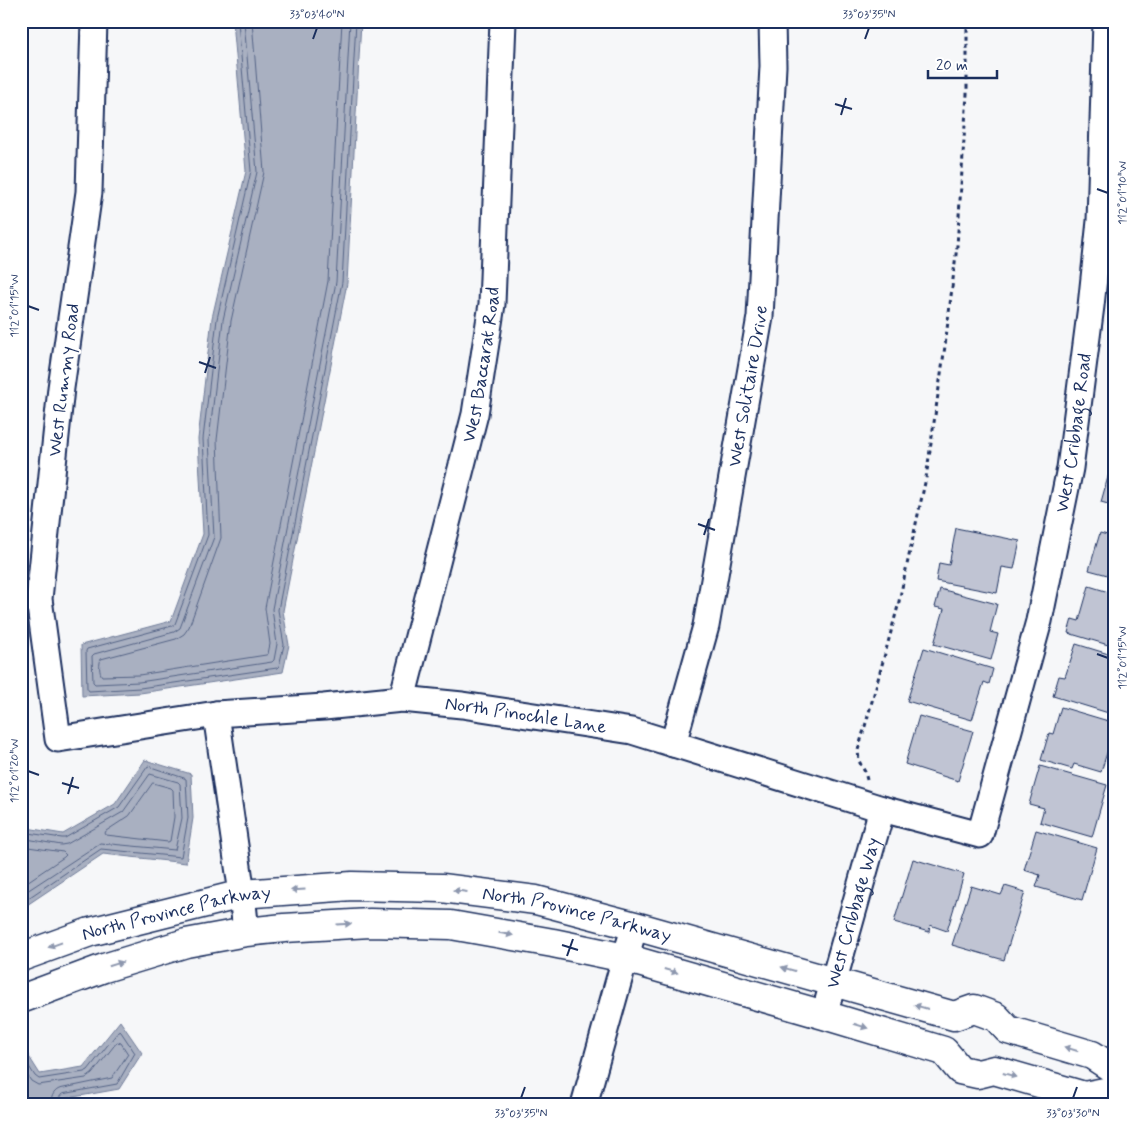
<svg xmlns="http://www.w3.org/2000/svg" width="1136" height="1126" viewBox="0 0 1136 1126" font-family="Mynerve,sans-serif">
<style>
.water{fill:#a9b0c1;stroke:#707c99}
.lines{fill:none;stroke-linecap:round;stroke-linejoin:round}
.shore{stroke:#546386;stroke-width:1}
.building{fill:#c0c4d3;stroke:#1b2f5e}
.street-casing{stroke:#1b2f5e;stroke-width:29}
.secondary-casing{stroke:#1b2f5e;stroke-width:31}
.path{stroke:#1b2f5e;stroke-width:3;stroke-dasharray:4 4;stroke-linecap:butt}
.street{stroke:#fff;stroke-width:25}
.secondary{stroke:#fff;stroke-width:28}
.oneway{fill:#8d97ae}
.ticks{fill:none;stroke:#1b2f5e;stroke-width:2}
.labels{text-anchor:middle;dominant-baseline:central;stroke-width:4.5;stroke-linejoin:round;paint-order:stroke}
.street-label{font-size:19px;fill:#1b2f5e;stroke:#fff}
.neatline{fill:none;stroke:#1b2f5e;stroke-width:2}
.ticks-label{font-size:12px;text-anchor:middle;fill:#1b2f5e}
</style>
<rect width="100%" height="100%" fill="#f6f7f9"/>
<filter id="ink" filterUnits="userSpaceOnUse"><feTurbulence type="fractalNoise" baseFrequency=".02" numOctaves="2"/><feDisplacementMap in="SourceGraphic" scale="10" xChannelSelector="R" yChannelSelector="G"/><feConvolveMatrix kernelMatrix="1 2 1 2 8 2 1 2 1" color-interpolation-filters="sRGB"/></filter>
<g filter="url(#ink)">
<path class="water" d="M233,21H361L347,283L283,611L289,645L283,672L140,693L82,696L81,645L171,621L203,534L198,439L212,318L246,171Z
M145,760L191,774L193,818L186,863L103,854L21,909V827L63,834L115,804Z
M120,1021L142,1053L119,1089L63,1099L64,1105H21V1044L40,1074L83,1067Z"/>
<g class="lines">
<path class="shore" d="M238,21L251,171L217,319L203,439L208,535L175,624L172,626L87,649L86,651L87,688L89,691L140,688L277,668L279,666L284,645L278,610L342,282L356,21
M244,21L257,172L223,320L209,440L214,537L180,628L174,632L94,654L92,656L93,682L95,684L139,682L272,662L274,660L277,644L272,609L336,282L350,21
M252,21L264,172L231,321L217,440L221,538L189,627L184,634L176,639L101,659C99,663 99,673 102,676L139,675L266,655L268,654L270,644L265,608L328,281L342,21
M153,783L171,788L173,790L174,817L170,841L168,842L106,835L105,833L106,831L129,816Z
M21,832L62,838H65L119,807L148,766L184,778L186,779L188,818L181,857L101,849L21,903
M21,838L61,845L67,844L123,812L150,774L178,782L180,784L182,818L175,850L100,843L21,895
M21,846L63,852L66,855L64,857L21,886
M21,1054L35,1076L39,1079L84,1072L88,1070L118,1032L120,1031L121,1032L135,1053L117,1084L62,1094L58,1099L59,1105
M21,1066L31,1081L38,1085L86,1078L92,1074L117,1042L121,1043L128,1054L112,1078L59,1089C53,1092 50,1098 52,1105"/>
</g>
<path class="building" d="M1115,430V444H1112Z
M1111,466L1115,467V506L1101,502Z
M956,528L1020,541L1014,569L1002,567L997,593L936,581L939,563L949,565Z
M1100,533L1115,537V577L1089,570Z
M1089,586L1115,594V647L1068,633L1072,619L1079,621Z
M940,589L997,604L990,632L998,634L991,660L934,644L944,609L935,607Z
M1076,644L1115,656V715L1053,696L1059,676L1065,677Z
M924,648L993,669L989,684L984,682L972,720L907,701Z
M1061,707L1115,723V727L1101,772L1074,764L1072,769L1041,760L1049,733L1053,734Z
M919,716L973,731L958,781L905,764Z
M1040,766L1107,785L1092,837L1040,822L1044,808L1029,804Z
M1036,830L1097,848L1082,900L1036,887L1040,875L1024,870Z
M913,859L964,874L947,931L930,925L929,932L894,922Z
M971,886L1001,895L1005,886L1025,892L1004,960L952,945Z"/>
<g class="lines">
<g class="street-casing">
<g id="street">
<path id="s1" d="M94,21L89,192L61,388L39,599L58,739L216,714L324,707L402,699L462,705L632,731L882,809L980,835L1039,621L1070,468L1091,306L1100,221L1106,21"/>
<path id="s2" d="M402,699L475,414L492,304L503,21"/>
<path d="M216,714L242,894L246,932"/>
<path id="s3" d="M673,744L706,626L760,317L773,66L772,21"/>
<path id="s4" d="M824,1015L882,809"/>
<path d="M584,1105L625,958L635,926"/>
</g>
</g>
<g class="secondary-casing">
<g id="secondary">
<path id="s5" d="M21,957L90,932L242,894L352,886L442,888L536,900L635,926L954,1016L974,1009L996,1017L1008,1030L1092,1055L1115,1070"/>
<path d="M21,999L104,968L186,943L246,932L284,928L370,923L451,925L553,943L625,958L824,1015L944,1051L960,1070L978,1074L994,1070L1084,1096L1115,1090"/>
</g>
</g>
<path class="path" d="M867,780L865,772L859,761L858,750L868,716L898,606L926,478L945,346L957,246L967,94V21"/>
<use href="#street" class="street"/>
<use href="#secondary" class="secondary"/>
</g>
<defs><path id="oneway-solid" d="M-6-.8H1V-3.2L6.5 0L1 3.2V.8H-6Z" transform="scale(1.25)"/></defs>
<g class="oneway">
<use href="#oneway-solid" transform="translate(298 890) rotate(176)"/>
<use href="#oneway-solid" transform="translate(460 891) rotate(-173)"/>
<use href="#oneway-solid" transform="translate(344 924) rotate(-3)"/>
<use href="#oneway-solid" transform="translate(506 934) rotate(10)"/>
<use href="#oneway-solid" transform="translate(55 945) rotate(160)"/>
<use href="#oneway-solid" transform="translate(116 964) rotate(-17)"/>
<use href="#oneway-solid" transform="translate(788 969) rotate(-164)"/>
<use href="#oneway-solid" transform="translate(671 971) rotate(16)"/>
<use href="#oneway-solid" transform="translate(921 1007) rotate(-164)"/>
<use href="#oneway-solid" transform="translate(861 1026) rotate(17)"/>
<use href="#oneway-solid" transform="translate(1071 1049) rotate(-163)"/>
<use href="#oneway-solid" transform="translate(1010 1075) rotate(16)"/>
</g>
</g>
<path class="ticks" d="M313,39L317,28M865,39L869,28M835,104L852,109M841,115L846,98M1097,189L1108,193M28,306L39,310M199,362L216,368M205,373L210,357M698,524L715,530M704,535L709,519M1097,654L1108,658M28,771L39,775M62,783L79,788M68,794L73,777M562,945L578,950M567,956L573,939M521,1098L525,1087M1073,1098L1077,1087"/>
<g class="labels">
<g class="street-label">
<text stroke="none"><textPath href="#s2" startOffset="344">West Baccarat Road</textPath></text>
<text transform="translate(64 380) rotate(-83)">West Rummy Road</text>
<text stroke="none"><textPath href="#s3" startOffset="366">West Solitaire Drive</textPath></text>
<text stroke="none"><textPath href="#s1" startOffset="2078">West Cribbage Road</textPath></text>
<text stroke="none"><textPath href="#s1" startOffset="1194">North Pinochle Lane</textPath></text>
<text stroke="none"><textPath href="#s4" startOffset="106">West Cribbage Way</textPath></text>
<text stroke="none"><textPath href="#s5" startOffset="162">North Province Parkway</textPath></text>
<text stroke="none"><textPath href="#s5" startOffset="568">North Province Parkway</textPath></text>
</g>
</g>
<rect width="1136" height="1126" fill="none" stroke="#fff" stroke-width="55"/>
<path d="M928 70v8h69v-8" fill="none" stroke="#1b2f5e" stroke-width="2.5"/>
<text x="936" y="70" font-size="15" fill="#1b2f5e" stroke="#ffffff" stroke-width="4" paint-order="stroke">20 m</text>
<rect x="28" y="28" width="1080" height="1070" class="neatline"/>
<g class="ticks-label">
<text x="317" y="18">33°03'40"N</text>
<text x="869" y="18">33°03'35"N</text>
<text transform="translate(1122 193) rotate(-90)" y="4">112°01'10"W</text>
<text transform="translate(14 306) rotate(-90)" y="4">112°01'15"W</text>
<text transform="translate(1122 658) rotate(-90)" y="4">112°01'15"W</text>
<text transform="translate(14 771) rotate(-90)" y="4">112°01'20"W</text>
<text x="521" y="1117">33°03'35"N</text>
<text x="1073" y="1117">33°03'30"N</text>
</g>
</svg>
